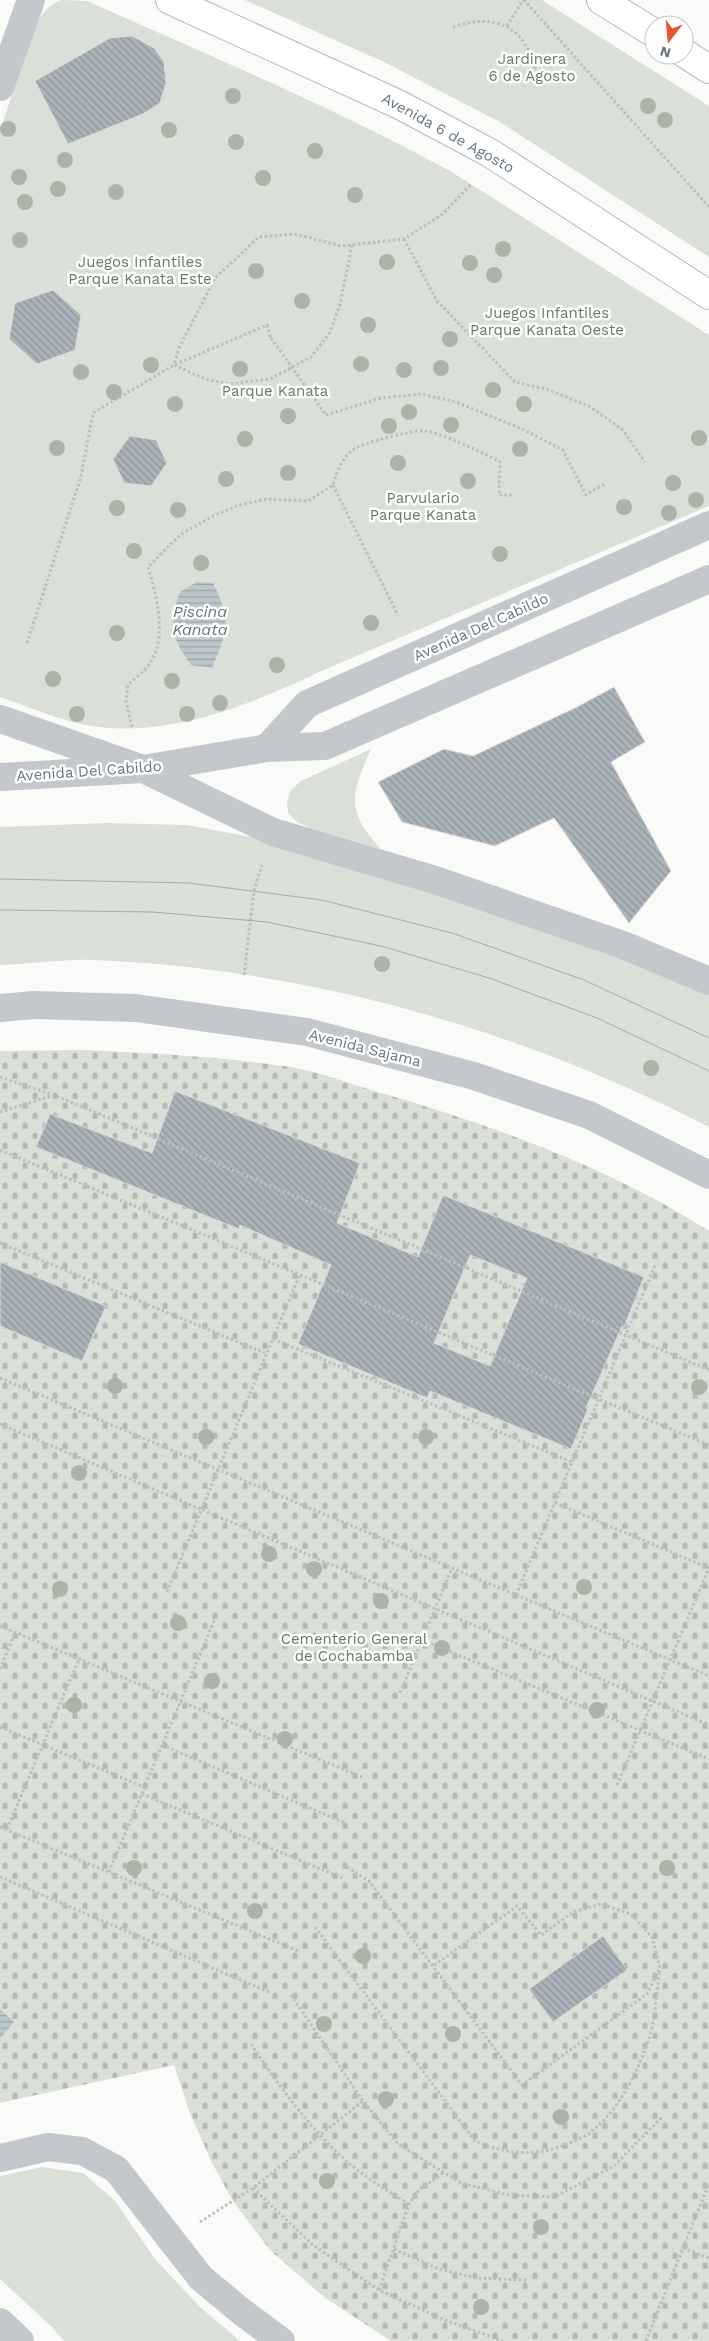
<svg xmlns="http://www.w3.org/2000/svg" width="709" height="2341" viewBox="0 0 709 2341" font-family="'Work Sans',sans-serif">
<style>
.green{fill:#dadfd7}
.cemetery{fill:url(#cemetery-stones)}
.water{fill:url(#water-rules)}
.building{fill:url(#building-back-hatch);stroke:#dcdcda;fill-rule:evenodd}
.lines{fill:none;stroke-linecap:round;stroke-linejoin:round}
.primary-casing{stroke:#b5babe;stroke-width:30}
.path{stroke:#bbbfc2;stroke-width:3;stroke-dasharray:2.5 2.5;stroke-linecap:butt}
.minor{stroke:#c3c8cc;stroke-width:28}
.tertiary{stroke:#c3c8cc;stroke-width:28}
.primary{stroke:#fff;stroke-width:28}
.tram{stroke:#a2aab0;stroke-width:1}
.path-bridge{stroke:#bbbfc2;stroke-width:3;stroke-dasharray:2.5 2.5;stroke-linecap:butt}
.tree{fill:#aab4a7}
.labels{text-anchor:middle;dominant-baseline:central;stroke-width:5;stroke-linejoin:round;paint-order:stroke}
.park-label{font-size:15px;fill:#687a64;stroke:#fff}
.street-label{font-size:15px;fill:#657683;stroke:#fff}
.water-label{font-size:16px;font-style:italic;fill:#60757c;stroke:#fff}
</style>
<defs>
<pattern id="cemetery-stones" width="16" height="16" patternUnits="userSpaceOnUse" patternTransform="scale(1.25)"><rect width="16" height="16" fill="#dadfd7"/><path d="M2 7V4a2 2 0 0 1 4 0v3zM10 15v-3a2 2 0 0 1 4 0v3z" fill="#b4b9b4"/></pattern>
<pattern id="water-rules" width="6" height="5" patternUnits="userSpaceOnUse" patternTransform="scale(1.25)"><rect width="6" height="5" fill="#bbc7cb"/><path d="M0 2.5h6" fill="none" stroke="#9ca6aa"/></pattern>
<pattern id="building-back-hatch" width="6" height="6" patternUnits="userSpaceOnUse" patternTransform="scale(1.25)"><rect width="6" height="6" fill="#aab3b9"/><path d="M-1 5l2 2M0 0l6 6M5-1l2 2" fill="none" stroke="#8e969c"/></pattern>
</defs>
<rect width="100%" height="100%" fill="#fafaf8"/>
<path class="green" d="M62,0L87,1C209,55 332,107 450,171L709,335V506L319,672C250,705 170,738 91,726C64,722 27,706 0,697V131L34,28C41,15 48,4 62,0Z
M245,0H542L709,106V257L500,122L384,62Z
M371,749C351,795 345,810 381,849L312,829L297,822L288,813L287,803L290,791L301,781Z
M107,823L187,825L261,839L421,887L669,976L709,995V1127C522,1030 305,968 94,960C63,959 31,964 0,965V827Z
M42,2167L83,2173L115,2201L155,2259L200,2307L240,2341H64L52,2327L0,2279V2176Z"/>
<path class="cemetery" d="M84,1050C153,1053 222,1057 291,1067C320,1072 350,1084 378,1092C492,1125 609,1167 709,1231V2341H391L324,2297L270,2250L233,2201L212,2163L190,2113L174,2065L0,2103V1051Z"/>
<path class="water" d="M197,582L213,583C232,620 227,632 212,668L191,665C172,640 168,622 180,592Z
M0,2009L14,2022L0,2038Z"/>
<path class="building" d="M132,36L154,48L164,62L166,83L160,103L143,114L68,144L35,81L110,38Z
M53,290L81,315L75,350L37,364L9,339L15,303Z
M130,436L156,440L167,463L151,486L124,483L113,459Z
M614,687L645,742L611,762L671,871L629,923L554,818L495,846L402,822L378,782L444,749L473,756L577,707Z
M175,1091L360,1163L337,1223L418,1257L443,1195L644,1277L624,1327L622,1326L586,1408L588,1409L571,1449L430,1391L427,1398L298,1344L331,1265L240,1225L239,1229L36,1147L50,1114L152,1153ZM470,1255L527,1278L490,1366L434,1343Z
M0,1262L106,1306L82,1361L0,1326Z
M603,1936L627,1970L553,2022L529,1989Z"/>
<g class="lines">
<g class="primary-casing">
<path id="primary" d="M170,0L400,105L490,153L709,295
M601,0L654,33
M684,53L709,69"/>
</g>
<path class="path" d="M524,0L709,207
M507,26L523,0
M453,27C496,12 526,27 536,72
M404,239L437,301L515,382L546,389L589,406L623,430L645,462
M352,245L340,305L329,334L311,357L270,379L230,384L205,379L174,365L179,348L215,278L259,237L295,234L341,246L404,239L443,214L471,184
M326,415L381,398L422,394L456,402L522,429L563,450L586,495L606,483
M333,485L398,615
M27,643L81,477L93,413L174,365L267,325L271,338
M132,727L126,702L128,685C135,678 145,671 150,663C168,637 156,594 148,567L180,535L209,518L236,506L267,499L308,501L333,485C337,471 341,461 351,451C361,443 412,430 425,431C440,432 486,454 500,462L499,495H514
M244,975L254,891L262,865
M0,1077L54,1095L709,1370
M0,1112L54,1095
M0,1150L709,1445
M0,1243L267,1354
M273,1339L572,1462
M0,1378L709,1676
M0,1424L709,1725
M555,1503L709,1568
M167,1592L300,1274
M516,1595L656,1263
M0,1626L364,1778
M422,1640L709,1759
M0,1669L15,1633
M400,1693L452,1568
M0,1727L144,1787
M162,1745L345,1823
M617,1785L709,1568
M142,1794L342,1878
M0,1827L298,1951
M7,1829L79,1659
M347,1867L369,1881L522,2085L647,1994L660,1968L652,1937L631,1914L601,1904L573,1912L541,1935L517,1906L433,1966
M109,1872L217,1614
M0,1877L269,1992
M315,1927L475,2141C510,2156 539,2157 574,2141C580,2138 587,2136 591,2132C620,2109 639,2070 650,2035C656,2015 656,1992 660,1971
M291,1995L363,2101L398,2144L461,2183L509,2195L554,2197L614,2166L663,2116
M251,2044C278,2084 307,2125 343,2158C363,2176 386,2190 409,2204
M253,2188L313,2245L379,2290L442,2319L503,2341
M200,2222L253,2188L363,2101
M683,2248L709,2258
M394,2249L439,2269L476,2278L527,2280
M379,2290L409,2204L420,2189L443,2173
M646,2341L709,2183"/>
<path class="minor" d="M0,87L31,0
M0,719L143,769L273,832L435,880L623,945L709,981
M0,1008L34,1005L136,1008L307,1032L474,1076L589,1115L709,1175
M0,2158L48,2147L82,2151L116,2169L201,2278L242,2312L281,2341
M0,2322L20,2341"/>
<path class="tertiary" d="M267,748L307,704L709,525
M0,777L143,769L267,748L325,746L709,579"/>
<use href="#primary" class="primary"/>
<path class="tram" d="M0,879L189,883L322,900L452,933L584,980L709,1038
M0,910L153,912L267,922L381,946L489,978L597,1018L709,1071"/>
<path class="path-bridge" d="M271,338L326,415"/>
</g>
<g class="tree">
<circle cx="233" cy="96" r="8"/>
<circle cx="648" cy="106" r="8"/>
<circle cx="665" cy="120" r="8"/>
<circle cx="8" cy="129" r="8"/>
<circle cx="169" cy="130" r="8"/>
<circle cx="236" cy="142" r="8"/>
<circle cx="315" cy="151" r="8"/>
<circle cx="65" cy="160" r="8"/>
<circle cx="19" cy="177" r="8"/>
<circle cx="263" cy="178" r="8"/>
<circle cx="58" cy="189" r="8"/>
<circle cx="116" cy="192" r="8"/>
<circle cx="355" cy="195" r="8"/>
<circle cx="25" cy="202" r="8"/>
<circle cx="20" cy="240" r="8"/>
<circle cx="503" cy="249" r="8"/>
<circle cx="387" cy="262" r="8"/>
<circle cx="470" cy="263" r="8"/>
<circle cx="256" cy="271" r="8"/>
<circle cx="494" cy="275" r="8"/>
<circle cx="302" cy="301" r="8"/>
<circle cx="368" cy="325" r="8"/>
<circle cx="450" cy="339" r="8"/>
<circle cx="361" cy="364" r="8"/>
<circle cx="151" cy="365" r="8"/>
<circle cx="441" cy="368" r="8"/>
<circle cx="240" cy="369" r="8"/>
<circle cx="404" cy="370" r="8"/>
<circle cx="81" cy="372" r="8"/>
<circle cx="493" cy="390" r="8"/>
<circle cx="114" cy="392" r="8"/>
<circle cx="175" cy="404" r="8"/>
<circle cx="524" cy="404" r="8"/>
<circle cx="409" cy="412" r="8"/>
<circle cx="288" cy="416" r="8"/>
<circle cx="451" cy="425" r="8"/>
<circle cx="389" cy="426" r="8"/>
<circle cx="699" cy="438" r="8"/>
<circle cx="245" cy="439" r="8"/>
<circle cx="57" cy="448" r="8"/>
<circle cx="520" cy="449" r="8"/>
<circle cx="398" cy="463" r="8"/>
<circle cx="288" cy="473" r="8"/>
<circle cx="226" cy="479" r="8"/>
<circle cx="468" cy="481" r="8"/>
<circle cx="673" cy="483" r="8"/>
<circle cx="696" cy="500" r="8"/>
<circle cx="624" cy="507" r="8"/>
<circle cx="117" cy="508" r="8"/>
<circle cx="178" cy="510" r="8"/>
<circle cx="669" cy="513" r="8"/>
<circle cx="134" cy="551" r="8"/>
<circle cx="500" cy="554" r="8"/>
<circle cx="201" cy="563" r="8"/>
<circle cx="371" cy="623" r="8"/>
<circle cx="117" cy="633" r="8"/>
<circle cx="277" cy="665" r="8"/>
<circle cx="53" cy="679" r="8"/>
<circle cx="172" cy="681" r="8"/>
<circle cx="220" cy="703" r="8"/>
<circle cx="77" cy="714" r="8"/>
<circle cx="187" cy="714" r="8"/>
<circle cx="382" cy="964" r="8"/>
<circle cx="651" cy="1068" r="8"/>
<circle cx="115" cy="1386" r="8"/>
<circle cx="699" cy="1387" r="8"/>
<circle cx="206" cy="1437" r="8"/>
<circle cx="426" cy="1437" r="8"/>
<circle cx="79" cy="1473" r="8"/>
<circle cx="269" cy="1554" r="8"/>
<circle cx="314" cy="1569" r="8"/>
<circle cx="584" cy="1587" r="8"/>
<circle cx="60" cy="1589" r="8"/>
<circle cx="381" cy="1601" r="8"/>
<circle cx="178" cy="1623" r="8"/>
<circle cx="442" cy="1648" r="8"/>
<circle cx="212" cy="1681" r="8"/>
<circle cx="74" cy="1705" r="8"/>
<circle cx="597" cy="1710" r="8"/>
<circle cx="285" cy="1739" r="8"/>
<circle cx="134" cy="1868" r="8"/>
<circle cx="667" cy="1868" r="8"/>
<circle cx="255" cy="1911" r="8"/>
<circle cx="363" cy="1956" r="8"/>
<circle cx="324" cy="2024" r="8"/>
<circle cx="453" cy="2034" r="8"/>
<circle cx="386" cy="2099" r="8"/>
<circle cx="561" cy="2117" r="8"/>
<circle cx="327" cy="2181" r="8"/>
<circle cx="541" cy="2227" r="8"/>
<circle cx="481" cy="2307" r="8"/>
</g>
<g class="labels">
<g class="park-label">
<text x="532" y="59">Jardinera<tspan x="532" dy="17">6 de Agosto</tspan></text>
<text x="140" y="262">Juegos Infantiles<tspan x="140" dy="17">Parque Kanata Este</tspan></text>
<text x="547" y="313">Juegos Infantiles<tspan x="547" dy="17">Parque Kanata Oeste</tspan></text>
<text x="275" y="391">Parque Kanata</text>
<text x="423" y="498">Parvulario<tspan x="423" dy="17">Parque Kanata</tspan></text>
<text x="354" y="1639">Cementerio General<tspan x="354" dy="17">de Cochabamba</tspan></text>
</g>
<g class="street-label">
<text transform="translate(448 133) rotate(29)">Avenida 6 de Agosto</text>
<text transform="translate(481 627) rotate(-24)">Avenida Del Cabildo</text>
<text transform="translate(89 771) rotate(-4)">Avenida Del Cabildo</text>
<text transform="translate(365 1048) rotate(14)">Avenida Sajama</text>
</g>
<g class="water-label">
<text x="200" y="611">Piscina<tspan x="200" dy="18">Kanata</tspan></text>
</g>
</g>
<g transform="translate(669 40) rotate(196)"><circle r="24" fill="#ffffff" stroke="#c1c8cd"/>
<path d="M0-4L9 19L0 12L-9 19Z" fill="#e4572e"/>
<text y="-8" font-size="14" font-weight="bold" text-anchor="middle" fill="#657683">N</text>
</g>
</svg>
